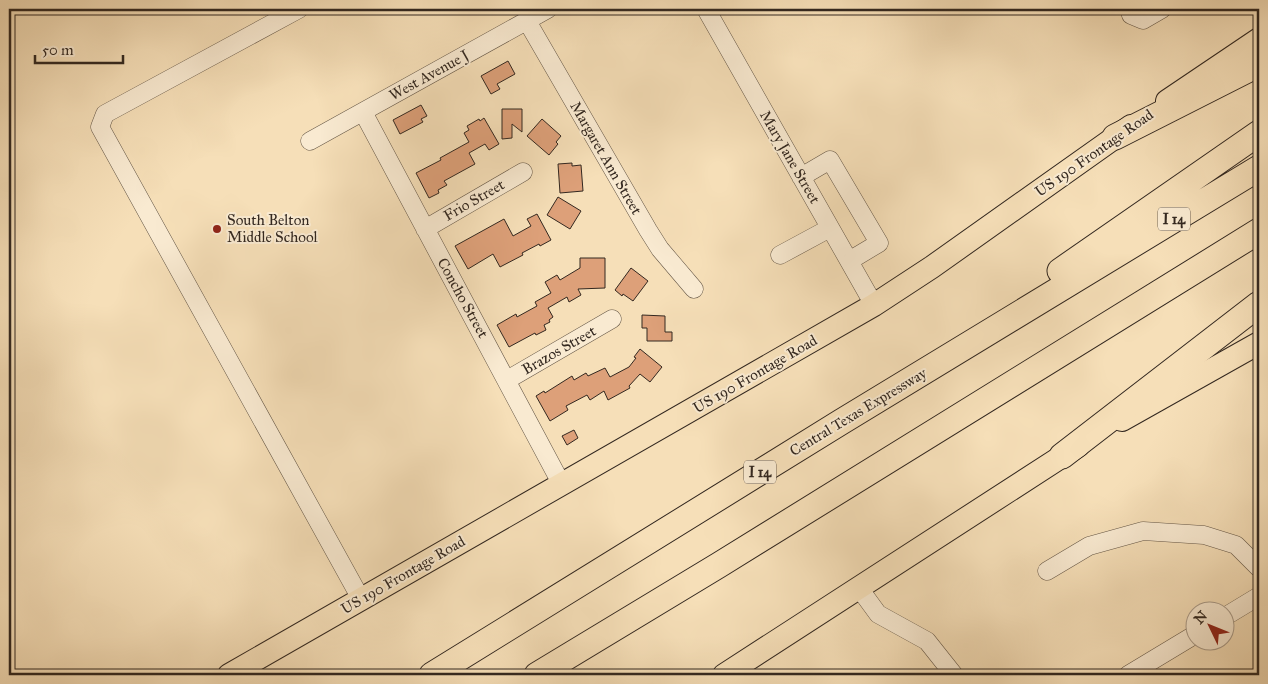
<svg xmlns="http://www.w3.org/2000/svg" width="1268" height="684" viewBox="0 0 1268 684" font-family="'IM FELL Great Primer',serif">
<style>
.building{fill:#dda079;stroke:#332820}
.lines{fill:none;stroke-linecap:round;stroke-linejoin:round}
.minor-casing{stroke:#645646;stroke-width:19}
.major-casing{stroke:#332820;stroke-width:24}
.highway-casing{stroke:#332820;stroke-width:27}
.minor{stroke:#f9ead1;stroke-width:18}
.major{stroke:#f6dfb8;stroke-width:22}
.highway{stroke:#f6dfb8;stroke-width:25}
.poi-dot{fill:#8f2418;stroke:#f9ead1;stroke-width:2}
.labels{text-anchor:middle;dominant-baseline:central;stroke-width:4;stroke-linejoin:round;paint-order:stroke}
.shield{fill:#f9ead1;stroke:#6e6255;stroke-width:1}
.shield-label{font-size:14px;font-weight:bold;fill:#332820}
.street-label{font-size:15px;fill:#332820;stroke:#f9ead1}
.poi-label{font-size:15px;fill:#332820;stroke:#f9ead1;text-anchor:start}
</style>
<rect width="100%" height="100%" fill="#f6dfb8"/>
<filter id="stains"><feTurbulence type="fractalNoise" baseFrequency=".004" numOctaves="4"/><feColorMatrix values="0 0 0 0 .2 0 0 0 0 .09 0 0 0 0 .02 0 0 0 .5 -.17"/></filter>
<radialGradient id="worn" r=".72"><stop offset=".6" stop-color="#630" stop-opacity="0"/><stop offset="1" stop-color="#630" stop-opacity=".3"/></radialGradient>
<path class="building" d="M508,61L515,74L497,84L500,89L491,94L481,76Z
M421,105L427,116L421,119L423,122L400,134L393,120Z
M502,109H522V132L512,124V138L502,139Z
M484,118L499,144L489,150L485,144L469,153L475,164L444,181L447,185L438,190L439,193L429,198L416,173L441,160L440,158L469,142L464,133L469,130L467,126L479,119L480,121Z
M542,119L561,136L556,142L558,144L549,155L527,136Z
M572,163V166L581,165L583,191L560,193L558,164Z
M558,197L581,211L570,229L547,215Z
M537,214L551,240L540,246L539,244L522,253L523,255L500,267L493,254L468,269L455,246L504,219L513,236L531,226L527,219Z
M580,258H605V288L578,289L581,295L569,302L567,297L548,308L553,317L549,320L550,322L544,325L546,330L536,335L535,333L509,347L497,325L516,314L517,317L537,306L535,302L551,293L545,282L557,275L560,280L580,268Z
M631,268L648,281L633,301L623,294L622,296L615,290Z
M642,315L665,316V332H672V341H647V328H642Z
M640,349L662,367L650,382L640,374L629,386L630,388L608,400L604,391L590,400L587,395L566,406L568,410L550,421L536,396L544,391L545,393L572,376L574,380L586,373L588,376L605,368L610,377L629,367L636,358L634,357Z
M574,430L578,438L567,445L562,436Z"/>
<g class="lines">
<g class="minor-casing">
<path id="minor" d="M299,9L105,114L100,127L361,599
M706,9L874,305
M1129,9L1131,15L1143,20L1162,9
M527,21L648,230L660,249L694,289
M363,112L562,485
M310,141L548,9
M801,177L830,160L879,243L849,261
M425,229L523,172
M780,255L830,228
M507,380L612,319
M1047,571L1089,546L1143,531L1204,535L1236,545L1259,568
M859,588L878,614L927,641L954,675
M1226,616L1259,596
M1128,675L1196,634"/>
</g>
<g class="major-casing">
<path id="major" d="M1167,101L1259,39
M1122,420L1259,343
M229,675L874,305L932,267L1131,126
M724,675L1078,446"/>
</g>
<g class="highway-casing">
<path id="highway" d="M1115,137L1259,64
M1060,271L1259,133
M1062,456L1259,304
M432,675L841,422L1259,168
M537,675L719,565L1259,231"/>
</g>
<use href="#minor" class="minor"/>
<use href="#major" class="major"/>
<use href="#highway" class="highway"/>
</g>
<circle class="poi-dot" cx="217" cy="229" r="5"/>
<g class="labels">
<g class="shield">
<rect x="1158" y="207.5" width="32" height="23" rx="4"/>
<rect x="744" y="460.5" width="32" height="23" rx="4"/>
</g>
<g class="shield-label">
<text x="1174" y="219">I 14</text>
<text x="760" y="472">I 14</text>
</g>
<g class="street-label">
<text transform="translate(429 75) rotate(-29)">West Avenue J</text>
<text transform="translate(1094 153) rotate(-35)">US 190 Frontage Road</text>
<text transform="translate(790 157) rotate(60)">Mary Jane Street</text>
<text transform="translate(606 158) rotate(60)">Margaret Ann Street</text>
<text transform="translate(474 200) rotate(-30)">Frio Street</text>
<text transform="translate(463 298) rotate(61)">Concho Street</text>
<text transform="translate(559 350) rotate(-30)">Brazos Street</text>
<text transform="translate(755 374) rotate(-30)">US 190 Frontage Road</text>
<text transform="translate(858 412) rotate(-31)">Central Texas Expressway</text>
<text transform="translate(403 575) rotate(-30)">US 190 Frontage Road</text>
</g>
<g class="poi-label">
<text x="227" y="220">South Belton<tspan x="227" dy="17">Middle School</tspan></text>
</g>
</g>
<rect width="1268" height="684" fill="none" stroke="#f6dfb8" stroke-width="30"/>
<rect x="10" y="10" width="1248" height="664" fill="none" stroke="#332820" stroke-width="2.5"/>
<rect x="15" y="15" width="1238" height="654" fill="none" stroke="#332820"/>
<g transform="translate(1210 626) rotate(313)"><circle r="24" fill="#f9ead1" stroke="#aa9c8a"/>
<path d="M0-4L9 19L0 12L-9 19Z" fill="#8f2418"/>
<text y="-8" font-size="14" font-weight="bold" text-anchor="middle" fill="#332820">N</text>
</g>
<path d="M35 55v8h88v-8" fill="none" stroke="#332820" stroke-width="2.5"/>
<text x="42" y="55" font-size="15" fill="#332820" stroke="#f9ead1" stroke-width="4" paint-order="stroke">50 m</text>
<rect width="100%" height="100%" filter="url(#stains)"/>
<rect width="100%" height="100%" fill="url(#worn)"/>
</svg>
